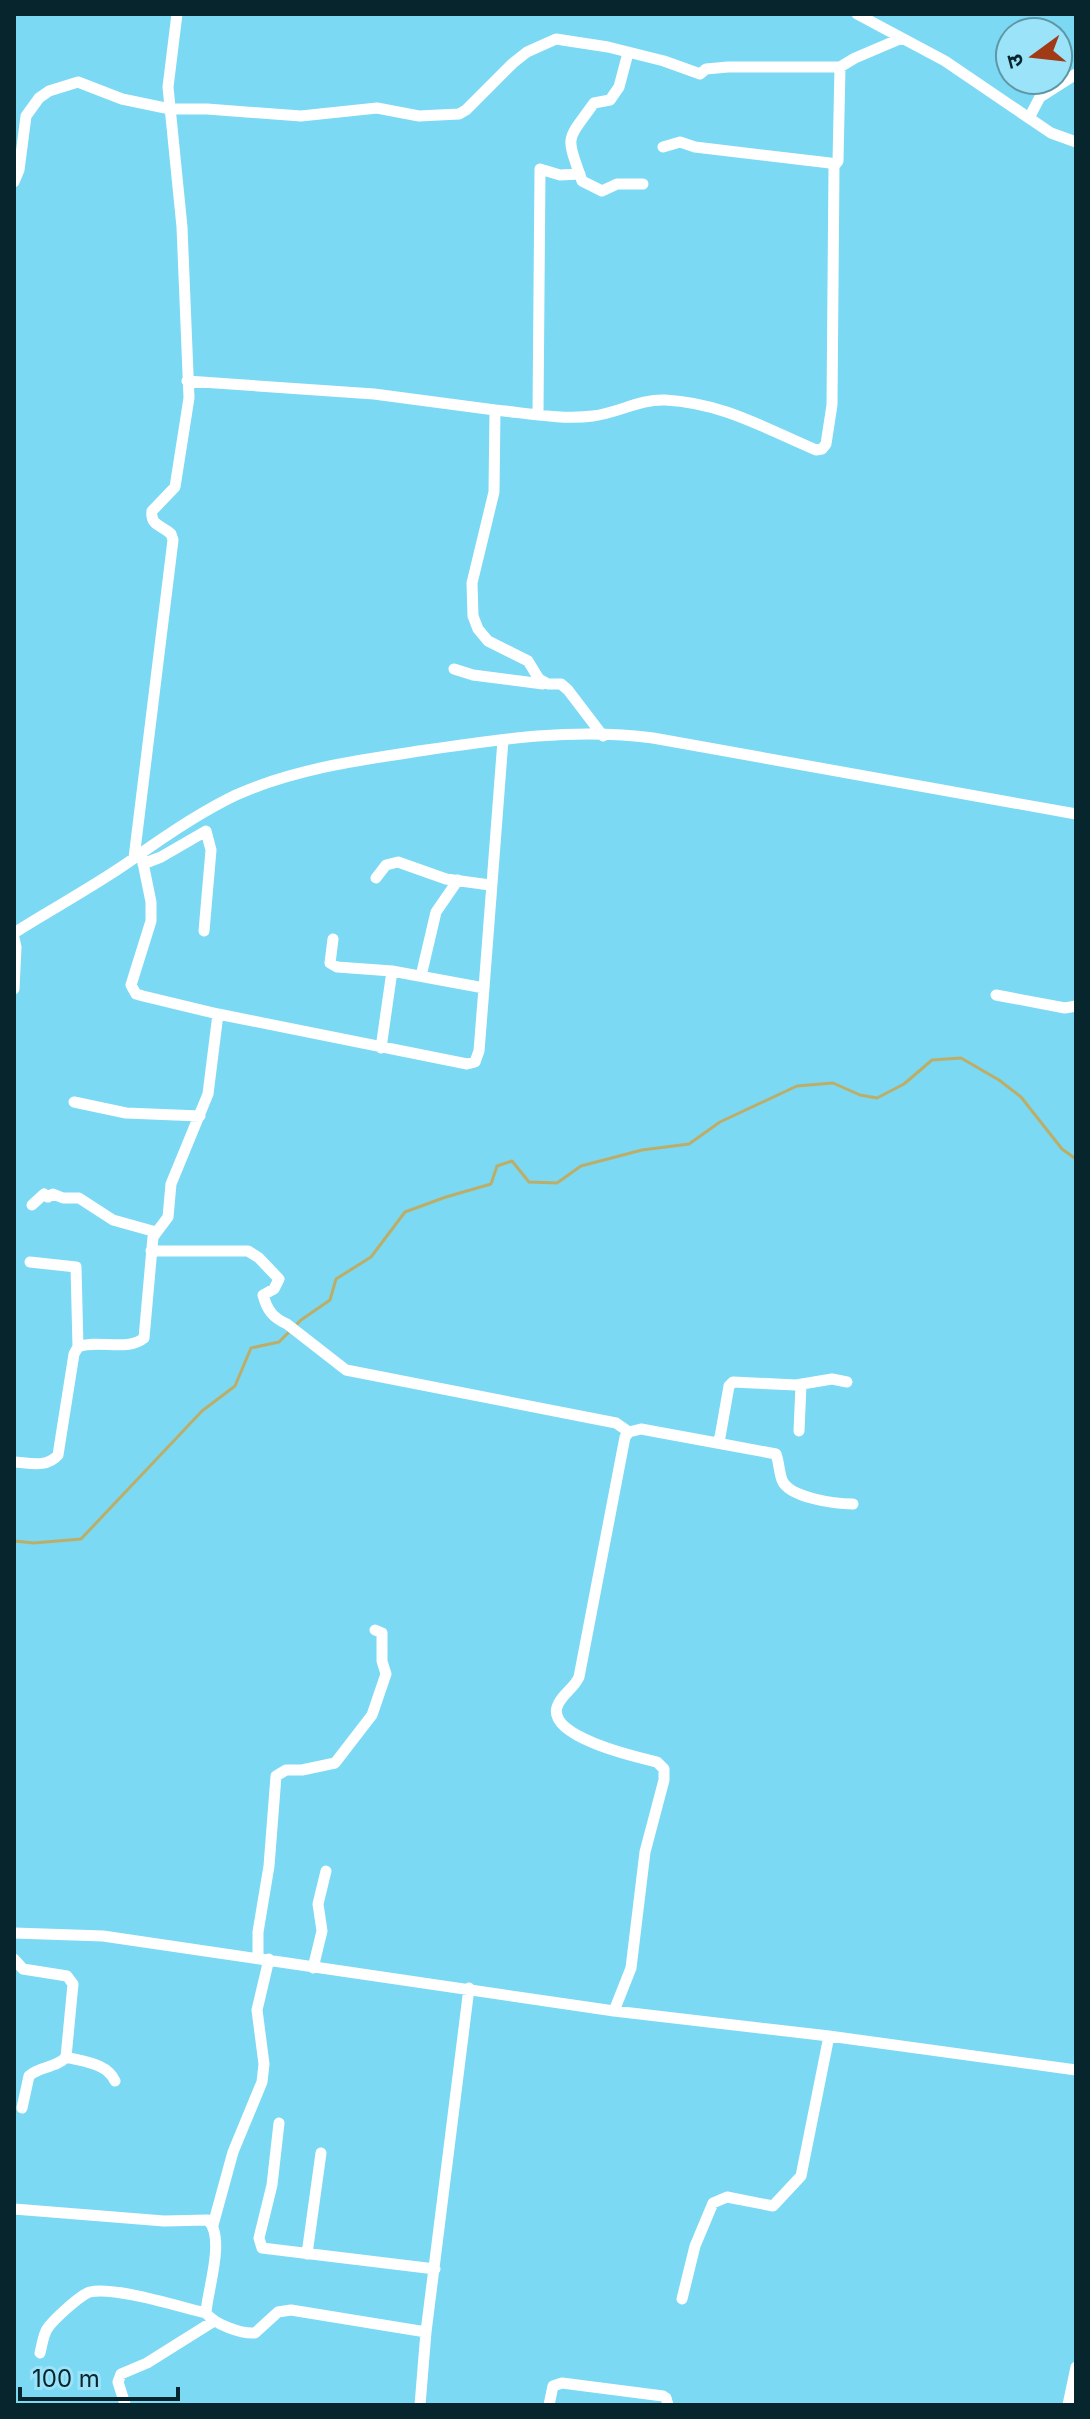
<svg xmlns="http://www.w3.org/2000/svg" width="1090" height="2419" viewBox="0 0 1090 2419" font-family="Inter,'Noto Sans Devanagari',sans-serif">
<style>
.lines{fill:none;stroke-linecap:round;stroke-linejoin:round}
.stream{stroke:#bcae69;stroke-width:3}
.street{stroke:#fff;stroke-width:11}
</style>
<rect width="100%" height="100%" fill="#7bd9f3"/>
<g class="lines">
<path class="stream" d="M14,1541L34,1543L81,1539L202,1411L235,1386L251,1348L279,1342L301,1320L330,1300L336,1279L371,1257L405,1212L446,1197L491,1184L497,1166L512,1161L529,1182L557,1183L581,1166L642,1150L689,1144L720,1122L797,1086L833,1083L860,1095L877,1098L904,1084L932,1060L961,1058L999,1080L1021,1097L1062,1149L1076,1159"/>
<path class="street" d="M857,14L945,61L1051,133L1076,142
M628,53L619,87L610,100L594,103C565,143 566,134 582,181L602,191L617,184H643
M1029,118L1040,97L1076,74
M663,147L680,142L695,147L830,163L834,166L838,161L840,67
M14,182L19,170L26,116L39,98L49,91L78,82L122,99L170,109H207L301,116L377,108L419,116L459,114L466,110L513,63L527,52L556,39L608,47L664,61L700,74L706,69L728,67H840L855,58L902,38
M187,381L374,394L495,410L494,492L472,583L473,616L478,629L488,641L528,661L539,679L548,684H561L568,690L603,736
M495,410C527,413 561,420 593,416C618,413 640,399 665,400C723,403 764,428 816,450L822,449L826,444L832,405L834,166
M538,414L540,169L560,175L580,174
M454,669L473,675L543,684
M134,858L173,540L171,534C162,525 150,526 152,511L175,487L189,398L182,227L168,87L177,14
M143,864L161,857L206,831L211,850L204,931
M376,878L386,865L398,862L446,879L490,885
M14,933C53,908 95,886 133,859C165,836 200,812 236,795C292,770 353,761 413,752C493,740 573,727 653,738L1076,814
M14,938L16,947L14,989
M333,939L330,963L337,967L392,971
M421,976L436,912L458,880
M996,995L1065,1008L1076,1006
M218,1014L467,1064L475,1062L479,1051L484,988L503,740
M381,1048L392,971L484,988
M74,1102L126,1113L200,1116
M32,1205L44,1194L48,1197L53,1194L63,1198H79L113,1220L156,1232
M151,1251H248L259,1258L279,1279L274,1289L263,1295C267,1310 273,1318 287,1324L346,1370L616,1423L629,1432
M30,1262L76,1267L78,1347
M799,1431L801,1385
M717,1443L776,1454C779,1462 779,1472 782,1480C789,1498 836,1504 853,1504
M14,1462C30,1463 47,1468 58,1455L74,1354L78,1347C98,1339 127,1352 144,1338L153,1237L168,1217L171,1184L208,1094L218,1014L143,996L136,994L131,985L151,921V902L141,853
M14,1933L103,1936L614,2011L829,2036L1076,2070
M258,1957V1932L269,1866L276,1776L286,1770H302L335,1763L372,1715L386,1674L382,1661V1633L375,1630
M14,1959L23,1969L67,1976L73,1984L66,2057C57,2068 39,2066 29,2076L22,2108
M313,1968L322,1931L318,1904L326,1871
M614,2011L631,1968L645,1852L664,1780V1769L657,1762C636,1757 548,1737 557,1707C561,1694 574,1689 579,1677L625,1437L629,1432L641,1429L717,1443L720,1437L729,1386L733,1382L796,1385L832,1379L847,1382
M66,2057C84,2062 107,2063 115,2081
M279,2123L272,2185L259,2238L262,2248L435,2269
M14,2209L164,2221L208,2220C226,2238 207,2291 206,2313C215,2325 242,2334 255,2333L278,2312L291,2310L426,2332
M213,2225L233,2152L262,2082L264,2064L257,2010L269,1959
M307,2254L321,2153
M682,2299L695,2246L713,2203L727,2197L773,2206L801,2176L829,2036
M40,2353C42,2345 43,2336 47,2329C53,2320 80,2295 90,2292C114,2286 180,2307 206,2313
M125,2404L118,2382L121,2374L147,2363L214,2321
M420,2405L426,2332L469,1988
M549,2405L553,2386L562,2383L663,2396L666,2398L668,2405
M1068,2405L1076,2367"/>
</g>
<rect width="1090" height="2419" fill="none" stroke="#06252d" stroke-width="32"/>
<g transform="translate(1034 56) rotate(255)"><circle r="38" fill="#9be3f8" stroke="#5f97a7" stroke-width="2"/>
<path d="M0-6L14 30L0 20L-14 30Z" fill="#a13a16"/>
<text y="-12" font-size="22" font-weight="bold" text-anchor="middle" fill="#06252d">उ</text>
</g>
<path d="M20 2387v12h158v-12" fill="none" stroke="#06252d" stroke-width="4"/>
<text x="32" y="2387" font-size="24" fill="#06252d" stroke="#9be3f8" stroke-width="6" paint-order="stroke">100 m</text>
</svg>
